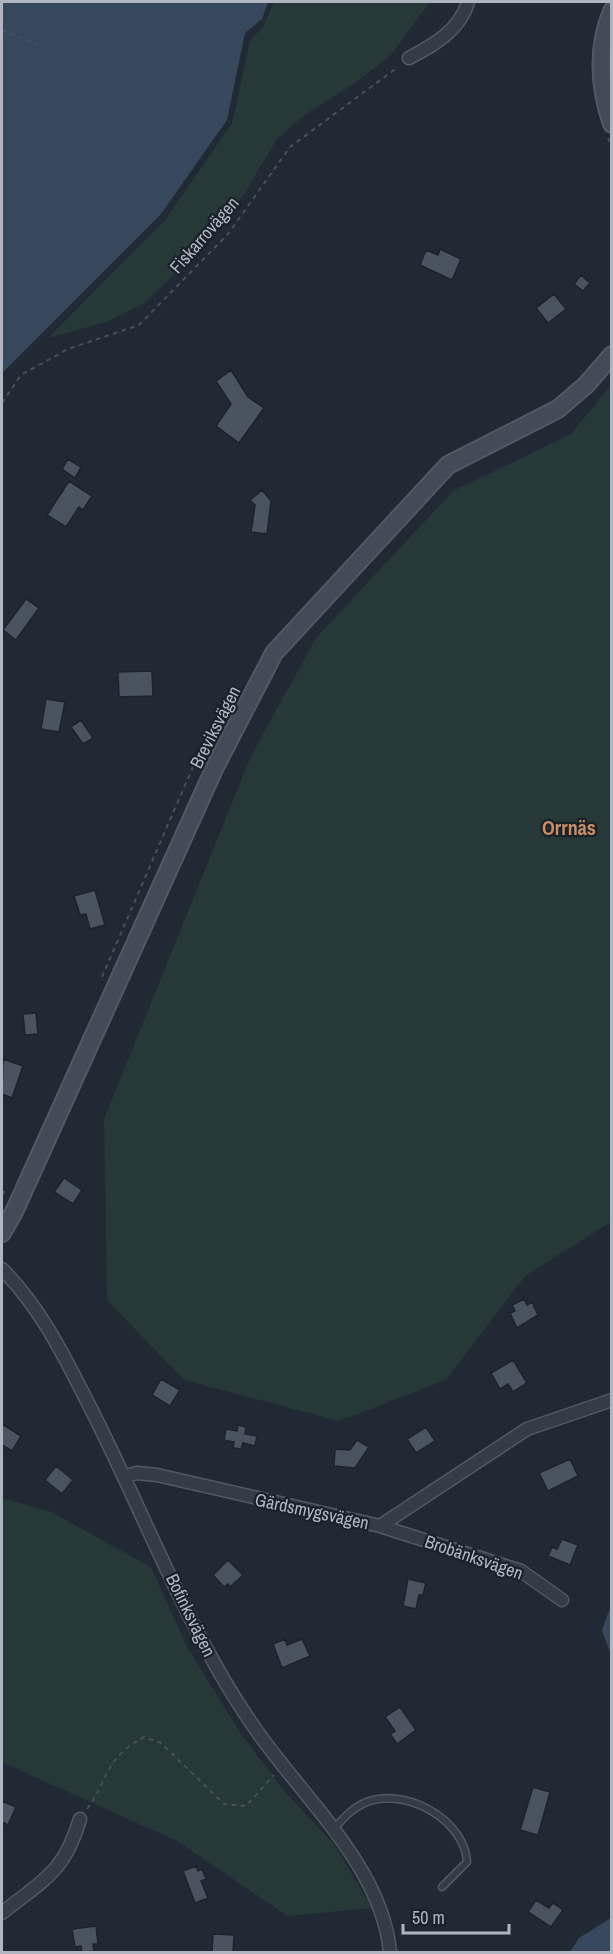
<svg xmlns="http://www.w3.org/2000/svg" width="613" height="1954" viewBox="0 0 613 1954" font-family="'Archivo Narrow',sans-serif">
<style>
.green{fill:#263837}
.water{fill:#38485c}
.building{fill:#4a5460;stroke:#1c232b;stroke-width:1.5}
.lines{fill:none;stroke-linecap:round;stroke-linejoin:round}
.service-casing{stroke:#525963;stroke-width:9}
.minor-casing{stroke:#525963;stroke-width:15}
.secondary-casing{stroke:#525963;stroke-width:20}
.path{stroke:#435355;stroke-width:2;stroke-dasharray:4.5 4.5;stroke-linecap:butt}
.service{stroke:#343c45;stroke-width:6}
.minor{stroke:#343c45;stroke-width:12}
.secondary{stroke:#434b58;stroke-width:16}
.labels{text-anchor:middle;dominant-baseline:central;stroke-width:4.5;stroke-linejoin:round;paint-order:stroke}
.street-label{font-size:18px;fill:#afb6c2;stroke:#1a2129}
.neighbourhood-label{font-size:20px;font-weight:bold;fill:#c88d63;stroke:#1a2129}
</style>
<rect width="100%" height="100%" fill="#212a34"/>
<path class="green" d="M274,2H430L391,55L355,83L303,116L276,140L245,193L207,243L145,303L106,322L48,338L165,220L232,123L250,40L263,27Z
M611,385V1222L525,1276L446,1380L339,1421L184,1380L107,1300L104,1119L251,756L316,638L453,491L571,434Z
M2,1498L51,1512L151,1567L187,1647L241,1734L285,1792L334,1844L372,1908L288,1916L177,1841L2,1762Z"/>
<path class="water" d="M2,2H268L262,19L245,33L227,120L161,214L2,373Z
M611,1605V1655L602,1630Z
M611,1918V1952H570L579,1938Z"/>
<path class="building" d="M440,249L461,259L452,280L420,265L426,250L438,255Z
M581,275L590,283L583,291L574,284Z
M554,294L566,309L548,323L536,308Z
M231,370L248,397L264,408L239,443L216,426L231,404L216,381Z
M68,459L81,467L75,478L62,469Z
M69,481L92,496L83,510L79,507L66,527L47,515Z
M262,490L271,501L267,534L251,532L255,505L250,500Z
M26,599L39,608L16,640L3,630Z
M152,671L153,696L119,697L118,672Z
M46,699L65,702L59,732L41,729Z
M81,720L93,738L83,744L71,727Z
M95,890L105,925L90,929L86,914L80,915L74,896Z
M36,1013L38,1034L25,1035L23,1014Z
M3,1059L23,1066L12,1098L2,1094Z
M64,1178L82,1190L73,1204L54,1192Z
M524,1299L527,1305L532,1302L538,1315L517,1328L510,1313L515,1311L512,1305Z
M513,1360L527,1383L513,1392L508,1384L500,1389L491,1373Z
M161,1379L180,1390L170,1406L152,1395Z
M2,1424L21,1436L12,1451L2,1445Z
M238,1425L246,1427L245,1434L257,1436L255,1446L243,1443L241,1449L233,1448L234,1442L224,1440L226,1429L237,1431Z
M426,1427L435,1441L416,1453L407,1439Z
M357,1440L369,1447L355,1468L334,1466L335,1449L350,1450Z
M570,1459L578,1476L548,1491L539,1473Z
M56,1466L73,1480L62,1494L45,1480Z
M562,1539L578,1545L570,1565L548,1556L552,1547L557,1549Z
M228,1560L243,1575L230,1587L228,1584L224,1587L213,1575Z
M408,1579L426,1583L423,1595H419L416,1609L403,1606Z
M285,1639L287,1645L302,1639L310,1656L282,1668L273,1644Z
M400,1707L416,1730L397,1744L390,1734L395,1731L385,1717Z
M533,1787L550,1792L538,1835L520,1830Z
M2,1801L16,1807L8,1825L2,1822Z
M196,1866L198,1871L202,1869L206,1879L201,1881L208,1898L195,1903L183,1871Z
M536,1900L549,1908L553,1903L563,1910L551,1927L528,1912Z
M96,1926L98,1944H93L94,1951L82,1952L81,1946L75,1947L72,1929Z
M213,1934L234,1935L233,1952H212Z"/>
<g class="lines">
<g class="service-casing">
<path id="service" d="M333,1830C344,1817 356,1804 373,1800C411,1790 465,1822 467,1862L442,1887"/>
</g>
<g class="minor-casing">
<path id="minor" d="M409,58C434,45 460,30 468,2
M2,1269C41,1308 64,1356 89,1405C143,1510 187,1631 254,1727C301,1796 382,1866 390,1952
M125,1476L137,1473L157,1475L380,1526L527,1429L612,1400
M380,1526L521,1571L562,1600
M2,1913C43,1880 64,1873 80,1819"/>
</g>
<g class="secondary-casing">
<path id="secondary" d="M612,11C597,47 599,87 612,124
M2,1233L14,1212L215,767L274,653L448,465L558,409L586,385L612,355"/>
</g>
<path class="path" d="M2,30L38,45
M608,138L612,147
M2,403L21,375L68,349L139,325L228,234L290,147L398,67
M102,977L202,746L231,700
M2,1195L7,1187
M87,1809C110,1777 104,1759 144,1737L161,1743L224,1804L246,1806L274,1775"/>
<use href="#service" class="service"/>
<use href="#minor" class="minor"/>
<use href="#secondary" class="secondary"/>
</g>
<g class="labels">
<g class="street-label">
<text transform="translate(204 235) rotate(-49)">Fiskarrovägen</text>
<text transform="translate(215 727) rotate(-63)">Breviksvägen</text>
<text transform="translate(312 1511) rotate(12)">Gärdsmygsvägen</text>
<text transform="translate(474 1557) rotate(19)">Brobänksvägen</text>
<text transform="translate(191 1615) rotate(64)">Bofinksvägen</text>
</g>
<g class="neighbourhood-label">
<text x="569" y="827">Orrnäs</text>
</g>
</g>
<rect width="613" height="1954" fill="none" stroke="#afb6c2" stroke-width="6"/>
<path d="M403 1924v9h106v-9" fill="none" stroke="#afb6c2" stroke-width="3"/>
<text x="412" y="1924" font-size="18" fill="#afb6c2" stroke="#1a2129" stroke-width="4.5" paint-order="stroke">50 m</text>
</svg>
